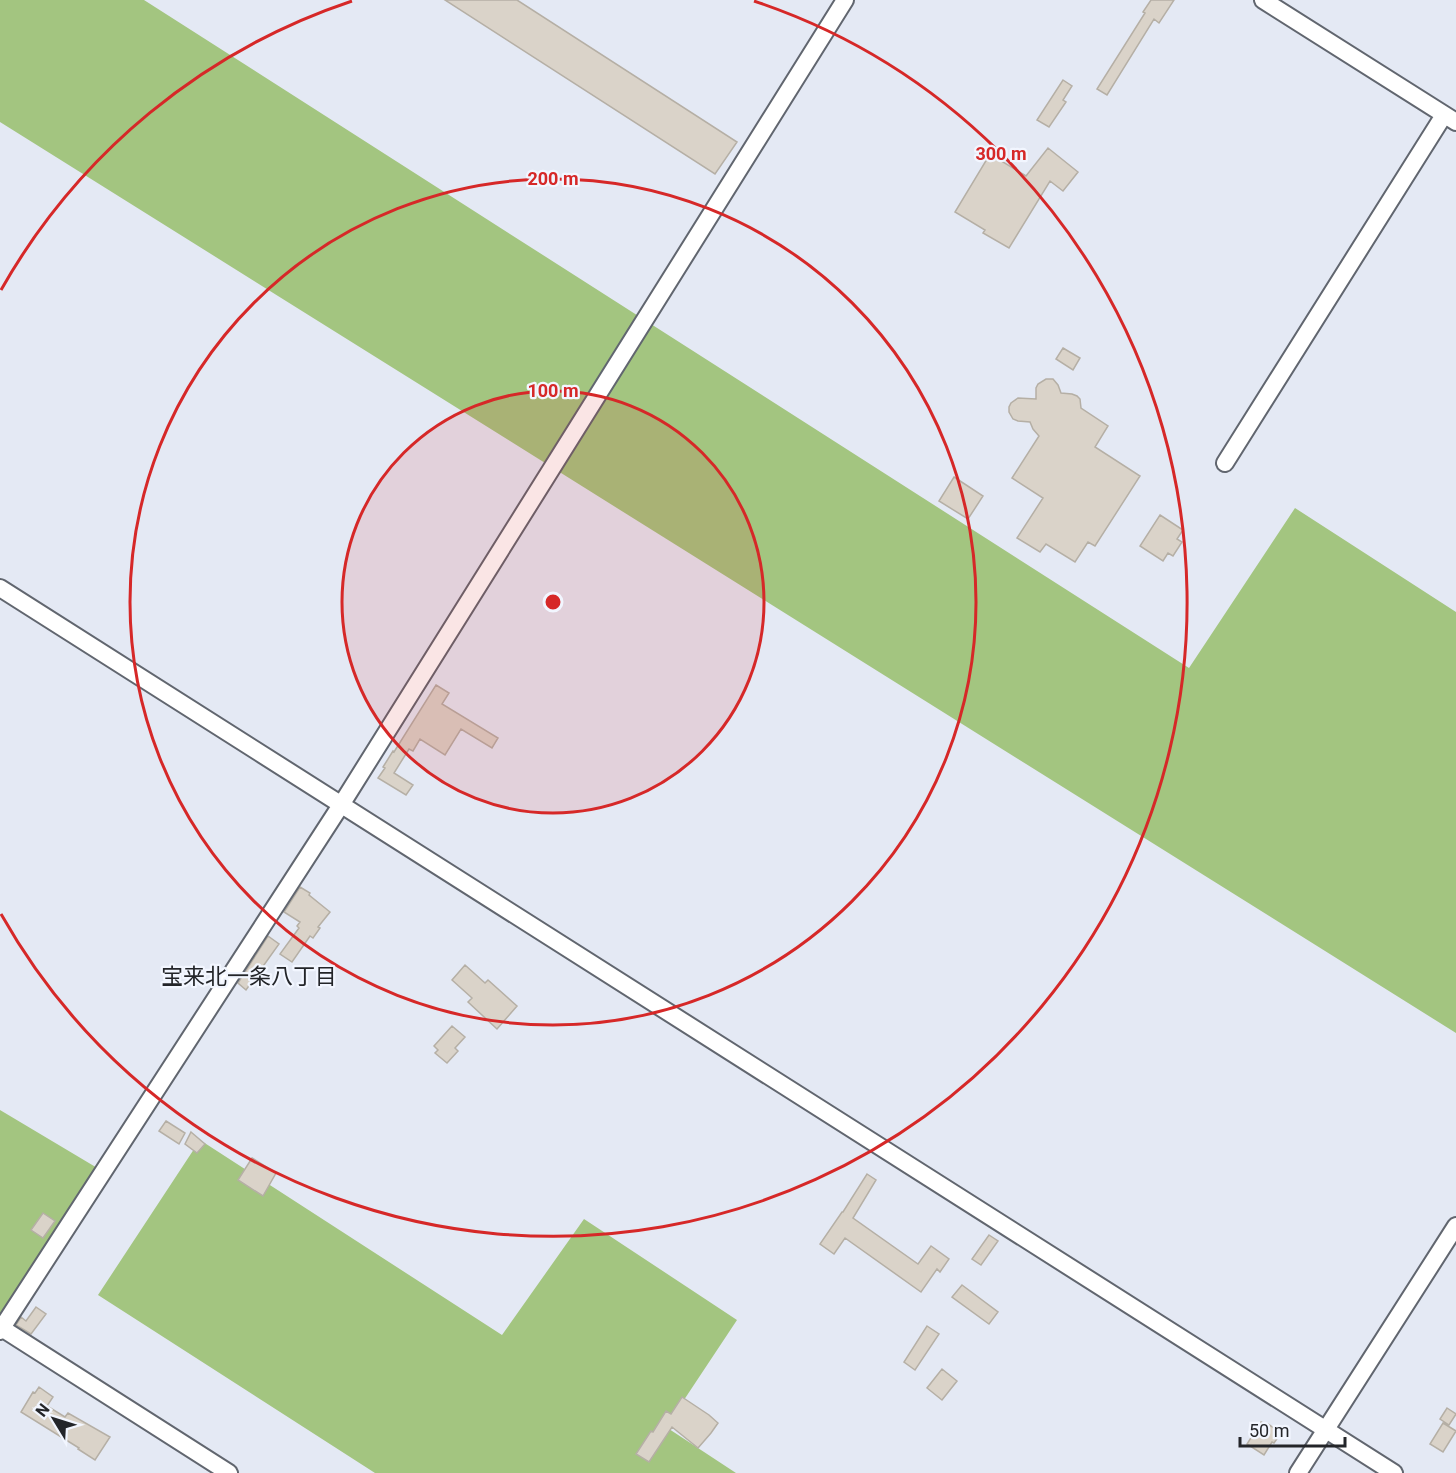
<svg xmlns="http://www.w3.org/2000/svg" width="1456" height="1473" viewBox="0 0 1456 1473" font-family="Roboto,'Noto Sans JP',sans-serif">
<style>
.forest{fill:#a3c580}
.building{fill:#dad3c9;stroke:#b5afa5;stroke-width:1.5}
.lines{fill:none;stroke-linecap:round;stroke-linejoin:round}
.minor-casing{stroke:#61666f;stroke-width:20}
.minor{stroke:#fff;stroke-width:16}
.ring{fill:none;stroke:#d62828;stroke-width:3}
.labels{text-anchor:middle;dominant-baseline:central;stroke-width:4.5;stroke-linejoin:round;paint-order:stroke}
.neighbourhood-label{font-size:22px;fill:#232529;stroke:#f2f6ff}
.centre{fill:#d62828;stroke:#f2f6ff;stroke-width:3}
.ring-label{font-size:18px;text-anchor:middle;font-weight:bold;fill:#d62828;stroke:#f2f6ff;stroke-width:4.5;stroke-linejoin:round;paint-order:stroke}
</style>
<rect width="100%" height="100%" fill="#e4e9f4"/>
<path class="forest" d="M0,0H144L1189,668L1295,508L1456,612V1033L0,122Z
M0,1110L104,1172L0,1329Z
M200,1140L502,1335L584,1219L737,1320L666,1427L736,1473H375L98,1295Z"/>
<path class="building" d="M445,0H517L737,142L715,174Z
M1151,0H1174L1159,23L1154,19L1107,95L1097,89L1145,13L1143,12Z
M1063,80L1072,86L1063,100L1066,102L1049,127L1037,120Z
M1048,148L1078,172L1063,191L1050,181L1009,248L983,233L985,230L955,212L990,154L1026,176Z
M1063,348L1080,358L1073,370L1056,359Z
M1046,379H1053L1058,385L1061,393L1072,394L1077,396L1080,399L1081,408L1108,426L1095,447L1140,476L1095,546L1088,542L1075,562L1046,544L1040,552L1017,538L1043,498L1012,478L1039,436L1033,429L1030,422L1018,421L1013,419L1009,412V407L1011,403L1018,398L1036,399V388L1038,384Z
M954,477L983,496L968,519L939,501Z
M1160,515L1183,530L1177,539L1182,542L1173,556L1168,553L1163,561L1140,546Z
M436,685L449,693L442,704L498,738L492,748L461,729L445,755L420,739L413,751L409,749L394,773L413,785L406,795L378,778L385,768L383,767L393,751L394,752Z
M300,887L310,893L309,895L330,912L318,927L320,928L313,938L310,936L292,962L280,954L299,928L297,926L300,922L284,912Z
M268,936L279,944L246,990L238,983Z
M465,965L485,983L488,980L517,1006L497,1029L468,1002L472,998L452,980Z
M452,1026L465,1037L455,1048L458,1051L447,1063L435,1053L438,1050L434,1046Z
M166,1121L185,1133L179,1144L159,1131Z
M191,1132L205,1144L197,1153L185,1144Z
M252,1158L276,1173L263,1196L238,1180Z
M867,1174L876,1180L853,1218L918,1264L931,1246L949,1259L940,1272L937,1269L921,1292L845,1238L834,1254L820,1244L842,1212H843Z
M43,1213L55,1221L43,1238L31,1230Z
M989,1235L998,1241L981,1265L972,1259Z
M962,1285L998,1312L989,1324L952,1297Z
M36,1307L46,1314L31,1334L16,1325L21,1317L26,1321Z
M927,1326L939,1334L915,1370L904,1362Z
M942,1369L957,1381L942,1400L927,1388Z
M39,1387L53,1397L47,1406L65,1417L68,1413L110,1437L95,1460L78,1449L79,1448L21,1412L33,1392L35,1393Z
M682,1397L709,1415L718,1423L711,1433L698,1448L672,1427L649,1462L636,1454L651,1431L653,1432L666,1411L671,1414Z
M1447,1408L1456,1414L1449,1425L1440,1419Z
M1261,1422L1267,1425L1268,1424L1281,1433L1274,1443L1272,1442L1264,1455L1247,1444Z
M1443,1423L1456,1431L1443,1452L1430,1444Z"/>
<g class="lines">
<g class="minor-casing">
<path id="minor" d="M1263,0L1456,122
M1225,463L1444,115
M0,588L1394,1473
M0,1327L229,1473
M0,1331L341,805L845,0
M1298,1473L1456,1226"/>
</g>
<use href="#minor" class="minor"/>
</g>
<circle cx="553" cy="602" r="211" fill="#d62828" fill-opacity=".12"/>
<g class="ring">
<circle cx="553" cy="602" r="211"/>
<circle cx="553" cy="602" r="423"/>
<path d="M1 290A634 634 0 0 1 352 1M754 1A634 634 0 1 1 1 914"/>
</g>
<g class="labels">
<g class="neighbourhood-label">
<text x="249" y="976">宝来北一条八丁目</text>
</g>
</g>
<circle cx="553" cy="602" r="9" class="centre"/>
<g class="ring-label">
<text x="1001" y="160">300 m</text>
<text x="553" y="185">200 m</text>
<text x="553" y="397">100 m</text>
</g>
<g transform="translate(54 1419) rotate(308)" stroke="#f2f6ff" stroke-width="4.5" paint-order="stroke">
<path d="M0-4.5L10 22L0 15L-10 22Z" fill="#232529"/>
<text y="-9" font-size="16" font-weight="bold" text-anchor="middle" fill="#232529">N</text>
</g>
<path d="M1240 1437v9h105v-9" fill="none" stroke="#232529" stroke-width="3"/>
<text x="1249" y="1437" font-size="18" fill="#232529" stroke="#f2f6ff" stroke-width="4.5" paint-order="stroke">50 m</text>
</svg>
